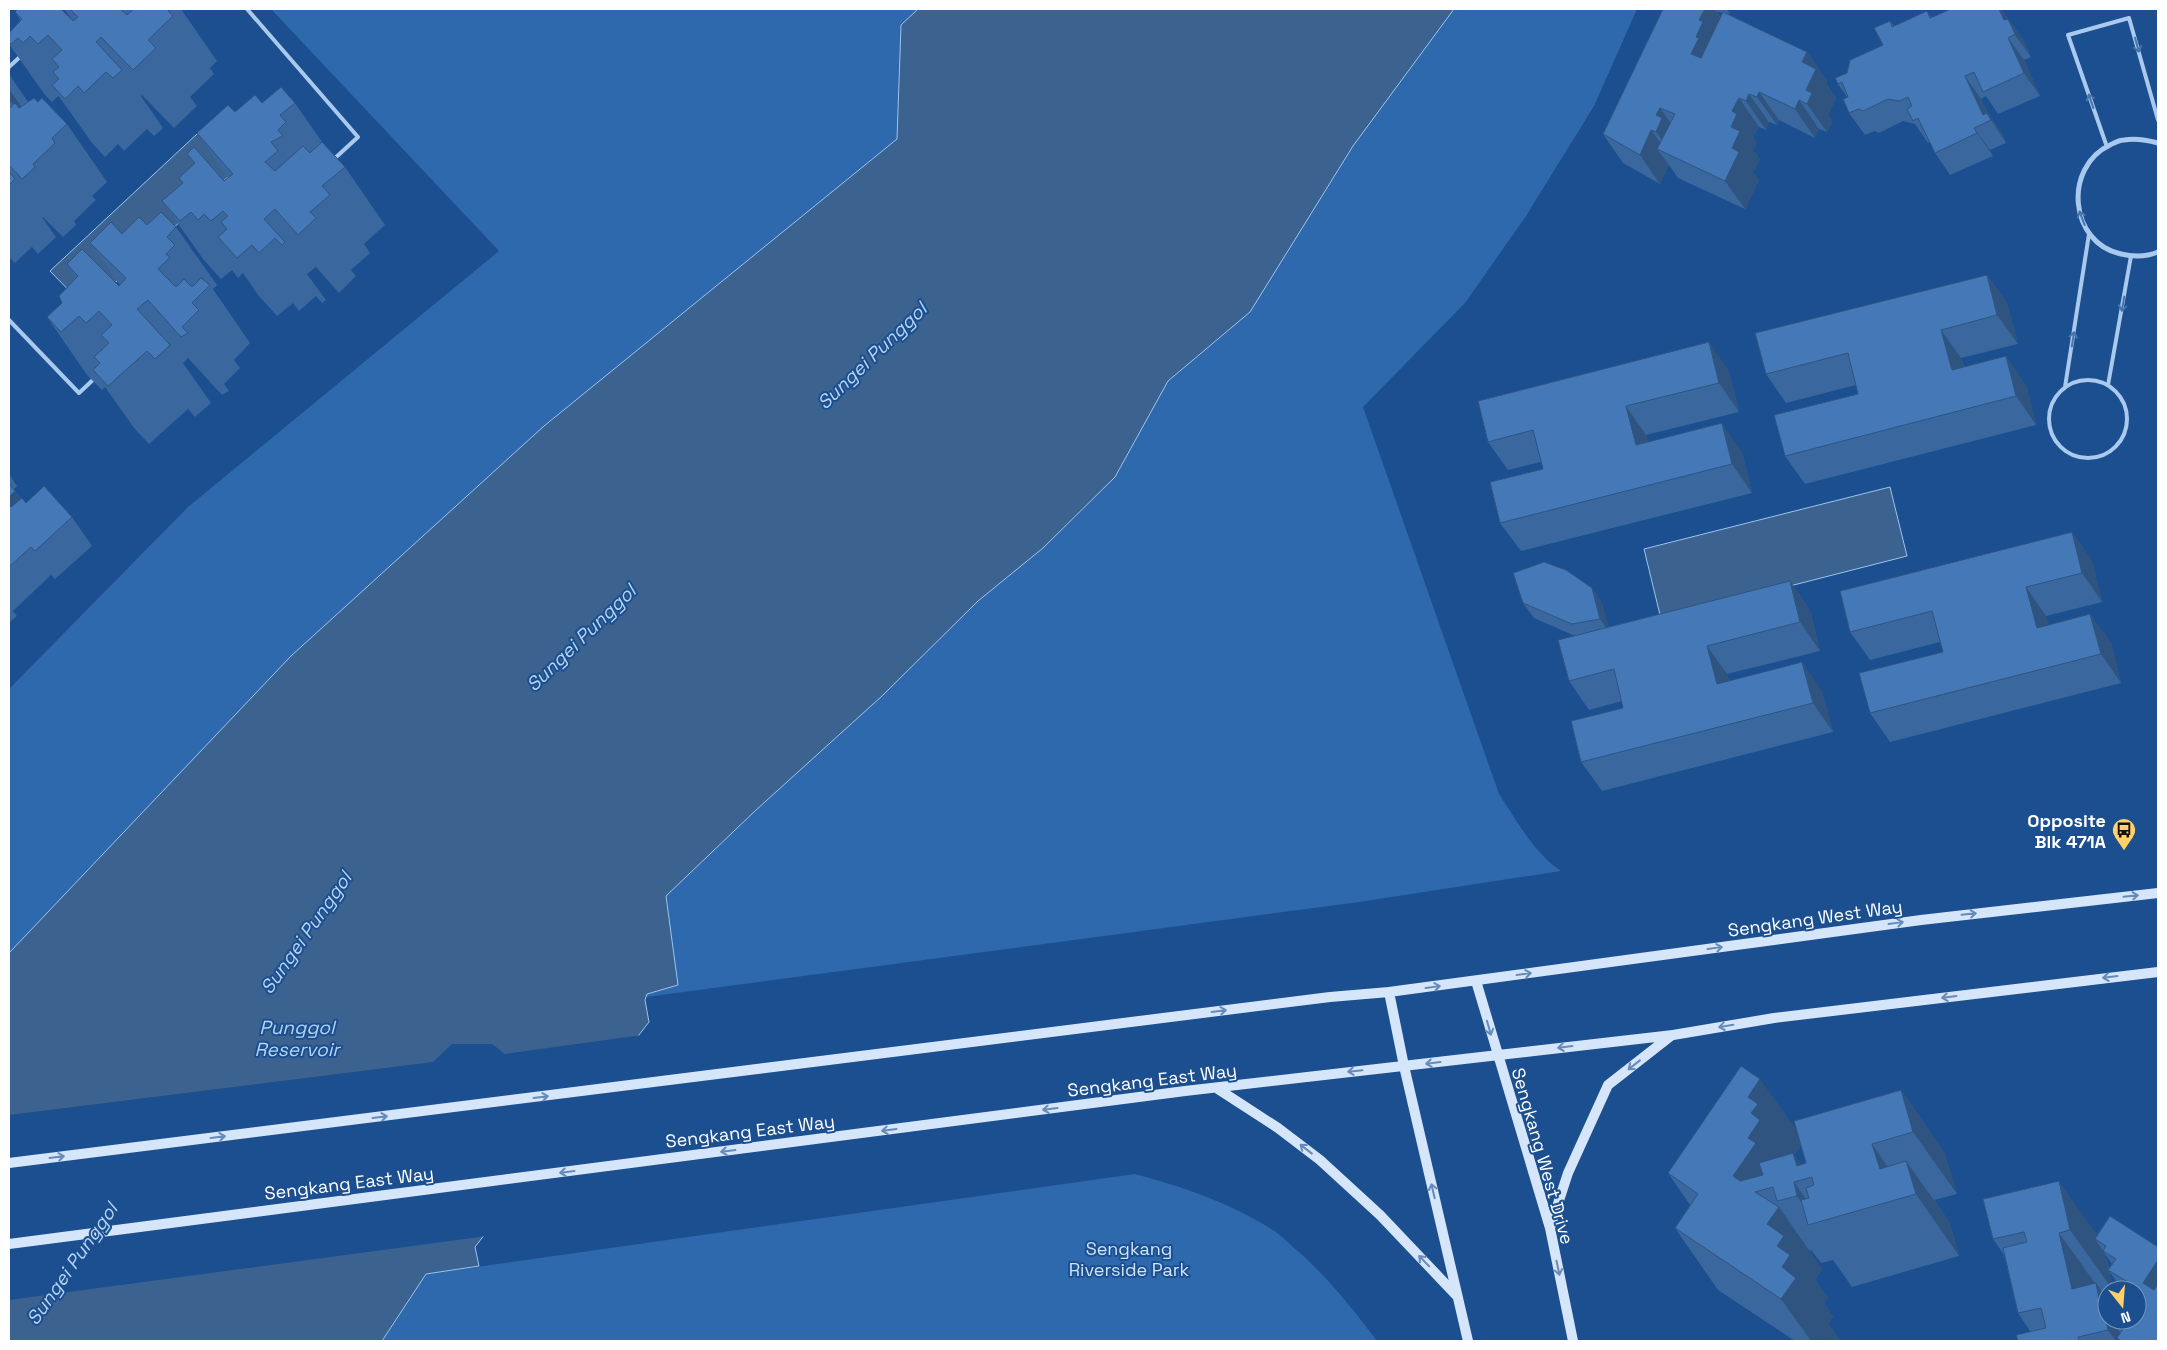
<svg xmlns="http://www.w3.org/2000/svg" width="2167" height="1350" viewBox="0 0 2167 1350" font-family="'Space Grotesk',sans-serif">
<style>
.green{fill:#2e69ad}
.water{fill:#3c6290;stroke:#9cc4f0}
.pier{fill:#1b4f8f}
.lines{fill:none;stroke-linecap:round;stroke-linejoin:round}
.service{stroke:#a9c9ee;stroke-width:4}
.minor{stroke:#a9c9ee;stroke-width:5}
.secondary{stroke:#d6e6fa;stroke-width:10}
.wall{fill:#3a679d;fill-rule:evenodd}
.shaded-wall{fill:#305480}
.building{fill:#4478b7;stroke:#305480}
.oneway{stroke:#4674ac}
.oneway2{stroke:#668bba}
.labels{text-anchor:middle;dominant-baseline:central;stroke-width:4;stroke-linejoin:round;paint-order:stroke}
.poi-label{font-size:18px;font-weight:bold;fill:#fff;stroke:#1b4f8f;text-anchor:end}
.street-label{font-size:18px;fill:#fff;stroke:#1b4f8f}
.park-label{font-size:18px;fill:#cfe3fa;stroke:#1b4f8f}
.water-label{font-size:19px;font-style:italic;fill:#b5d3f5;stroke:#1b4f8f}
</style>
<rect width="100%" height="100%" fill="#1b4f8f"/>
<path class="green" d="M271,9H1637L1594,106L1526,216L1465,303L1363,407L1499,794C1517,821 1534,853 1561,871L1359,902L9,1082V689L188,507L499,251Z
M1135,1174C1184,1187 1233,1204 1276,1232C1284,1238 1291,1246 1299,1252C1329,1279 1353,1309 1377,1341H382L426,1274Z"/>
<path class="water" d="M918,9H1454L1353,146L1250,312L1168,381L1115,477L1043,548L978,601L882,696L756,810L666,896L678,985L647,994L645,1000L649,1022L475,1247L479,1266L426,1274L382,1341H9V953L291,656L544,426L897,139L901,25Z
M212,120L248,158L87,309L50,271Z
M1890,487L1907,556L1661,619L1644,549Z"/>
<path class="pier" d="M642,1035L487,1236L9,1300V1115L433,1062L452,1044H492L505,1054Z"/>
<g class="lines">
<path class="service" d="M247,9L358,137L333,160
M9,67L22,55
M2107,147L2068,35L2129,18L2158,120
M9,320L79,393L96,377
M2049 419a39 39 0 1 1 78 0a39 39 0 1 1-78 0Z
M2108,385L2131,256
M2065,387L2089,234"/>
<path class="minor" d="M2158,143C2147,140 2136,138 2124,140C2119,140 2114,143 2110,145C2063,167 2069,243 2121,254C2134,257 2146,257 2158,252"/>
<path class="secondary" d="M1476,981L1550,1228L1573,1341
M1389,992L1404,1066L1468,1341
M1218,1089L1278,1128L1320,1160L1380,1215L1456,1295
M9,1163L1330,997L1389,992L1921,920L2158,893
M1550,1228L1568,1173L1608,1085L1672,1035
M9,1244L1185,1091L1673,1035L1774,1018L2158,972"/>
</g>
<path class="wall" d="M64,9H181L217,61L210,68L214,74L190,97L197,106L174,128L142,95L141,96L163,128L154,136L147,129L124,151L118,144L105,157L92,143L60,98L58,96L52,102L45,95L9,44V33L21,21L15,12L73,21Z
M1663,9H1731L1730,14L1725,13L1807,52L1827,81L1826,83L1836,98L1828,115L1832,122L1827,132L1819,129L1815,138L1779,120L1777,125L1769,122L1766,130L1759,127L1753,137L1757,143L1753,150L1760,159L1753,173L1759,180L1745,209L1678,178L1669,165L1660,184L1623,163L1603,134ZM1716,11L1723,13L1721,18Z
M1951,9H2001L2024,41L2031,57L2024,60L2040,96L1998,114L1986,96L1981,99L1988,113L2003,135L2006,143L1990,150L1993,156L1950,175L1935,153L1930,142L1928,143L1915,124L1903,121L1879,133L1875,131L1865,135L1849,113L1847,97L1838,84L1847,73L1883,45L1890,21L1894,26L1927,11L1932,18Z
M9,74L28,102H38L67,124L107,182L92,196L96,200L74,221L76,225L63,237L43,217H42L56,237L38,254L32,247L15,263L10,258L9,259Z
M262,103H295L322,142L345,167L385,225L364,244L370,253L351,270L356,276L339,293L316,267L307,274L326,300L322,303L316,296L299,311L293,303L277,316L258,295L243,273L238,278L232,270L221,279L203,259L162,201L183,184L179,178L194,164L187,154L224,181L228,178L197,133Z
M147,225L176,227L217,285L213,289L250,343L234,360L240,368L224,384L229,391L222,395L188,358L183,363L211,403L195,417L188,409L149,444L134,428L105,387L102,390L87,375L47,317L62,303L76,278L67,264L119,286L120,285L90,243Z
M1987,275L2007,303L2018,344L1961,358L1964,367L2026,385L2036,425L1805,484L1785,456L1858,394L1856,385L1786,403L1766,374Z
M1729,371L1739,412L1646,435L1648,442L1742,452L1752,493L1521,551L1500,523L1543,469L1541,462L1508,470L1488,442Z
M9,474L17,486L14,489L21,499L26,503L72,517L92,546L55,579L51,575L13,611L17,616L9,623Z
M2072,532L2092,561L2102,602L2046,616L2048,625L2111,642L2121,683L1890,742L1870,713L1943,652L1940,642L1870,660L1850,632Z
M1790,581L1810,610L1820,651L1727,674L1729,681L1822,691L1833,732L1602,791L1581,762L1623,708L1622,701L1589,710L1569,681L1575,636L1534,618L1523,603L1592,588L1602,603L1608,627Z
M1901,1090L1944,1152L1957,1194L1934,1200L1950,1223L1959,1256L1852,1287L1833,1260L1821,1263L1811,1250L1809,1251L1822,1269L1815,1280L1828,1298L1824,1303L1833,1317L1828,1324L1839,1339L1838,1341H1795L1718,1290L1675,1228L1690,1205L1668,1173L1797,1131ZM1801,1145L1806,1163L1801,1165L1794,1155Z
M1983,1199L2097,1235L2110,1216L2158,1341H2018L2030,1331L2018,1313L2004,1255L1993,1239ZM2105,1254L2112,1264L2109,1269ZM2109,1271L2122,1290H2137V1320H2107V1297H2106L2104,1294L2107,1293V1290H2113Z"/>
<path class="shaded-wall" d="M1703,9H1714L1726,26L1711,83L1691,54L1699,20Z
M1726,9H1731L1730,14Z
M1999,9H2001L2024,41L2031,57L2004,20Z
M2008,38L2024,60L2040,96L2024,73Z
M1807,52L1827,81L1826,83L1836,98L1828,115L1832,122L1827,132L1807,104L1806,90L1802,62Z
M1965,76L1981,99L1988,113L2003,135L2006,143L1991,120L1983,115Z
M9,89L48,145L44,150L9,99Z
M1759,92L1779,120L1777,125L1757,97Z
M1749,94L1769,122L1766,130L1746,101Z
M1739,98L1759,127L1753,137L1757,143L1753,150L1760,159L1753,173L1759,180L1745,209L1725,181L1732,148L1731,127L1732,111Z
M1799,100L1819,129L1815,138L1795,109Z
M1660,108L1680,136L1673,156L1656,132V115Z
M1974,128L1990,150L1993,156L1977,133Z
M1651,130L1669,155L1657,149L1669,165L1660,184L1640,155Z
M1987,275L2007,303L2018,344L1997,315Z
M1941,330L1961,358L1972,398L1952,370Z
M1709,342L1729,371L1739,412L1719,383Z
M2006,356L2026,385L2036,425L2016,396Z
M1626,406L1646,435L1656,474L1636,445Z
M1722,423L1742,452L1752,493L1732,464Z
M15,491L35,519L9,507V497Z
M2072,532L2092,561L2102,602L2082,573Z
M1790,581L1810,610L1820,651L1800,622Z
M2026,587L2046,616L2057,656L2037,628Z
M1592,588L1602,603L1610,634L1600,619Z
M2090,614L2111,642L2121,683L2101,654Z
M1707,646L1727,674L1737,713L1717,684Z
M1802,662L1822,691L1833,732L1813,703Z
M1760,1079L1804,1140L1794,1155L1810,1178L1794,1182L1821,1221L1816,1223L1797,1196L1773,1187L1755,1192L1779,1207L1822,1269L1815,1280L1828,1298L1824,1303L1833,1317L1828,1324L1839,1339L1838,1341H1811L1781,1299L1782,1267L1777,1246L1733,1176L1748,1138V1097Z
M1901,1090L1944,1152L1957,1194L1913,1132Z
M1872,1144L1908,1196L1880,1169Z
M1906,1161L1950,1223L1959,1256L1916,1194Z
M2059,1181L2103,1243L2095,1239L2105,1254L2113,1290L2070,1230Z
M2059,1233L2097,1286L2096,1283L2107,1299L2104,1310L2107,1314V1320H2111L2126,1341L2117,1338L2119,1341H2116L2108,1330L2072,1289Z
M2158,1260V1305L2143,1283Z"/>
<path class="building" d="M18,9H61L73,21L78,17L70,9H120L127,15L134,9H171L168,11L173,16L148,40L156,48L133,70L101,37L96,42L122,70L113,78L106,72L84,93L78,86L65,99L52,85L59,79L53,72L59,67L52,59L62,50L48,35L38,44L30,36L23,43L18,38L11,44L9,42V33L22,19L15,12Z
M1663,9H1705L1699,20L1703,22L1696,37L1699,38L1691,54L1701,58L1723,12L1807,52L1802,62L1816,69L1806,90L1812,93L1807,104L1799,100L1795,109L1759,92L1757,97L1749,94L1746,101L1739,98L1732,111L1737,114L1731,127L1740,131L1732,148L1739,152L1725,181L1657,149L1675,114L1660,108L1656,115L1662,118L1656,132L1651,130L1640,155L1603,134Z
M1951,9H1999L2004,20L2008,19L2015,34L2008,38L2024,73L1983,92L1974,72L1965,76L1983,115L1987,113L1991,120L1974,128L1977,133L1935,153L1918,118L1913,121L1907,109L1912,106L1908,97L1899,101L1888,99L1863,111L1859,109L1849,113L1843,99L1848,97L1842,82L1838,84L1835,78L1847,73L1850,60L1883,45L1874,28L1890,21L1892,27L1927,11L1930,18Z
M281,87L295,103L280,115L286,122L278,130L283,136L271,142L278,151L265,162L275,171L303,146L310,153L322,142L345,167L322,186L330,195L310,212L316,218L298,235L275,209L264,219L285,242L282,245L275,238L259,253L252,245L237,258L218,237L227,229L221,222L228,216L223,211L211,221L204,214L198,220L191,212L180,221L162,201L183,183L179,178L195,163L187,154L194,147L224,181L233,174L197,133L228,105L235,112L255,95L262,103Z
M34,98L38,102L42,98L67,124L52,138L55,143L33,164L35,167L22,179L9,165V109L15,103L19,108Z
M9,172L15,179L9,185Z
M161,212L176,227L167,237L175,245L166,254L170,257L158,269L176,287L184,279L192,287L201,278L210,285L192,303L199,310L182,327L188,333L181,337L148,300L137,309L170,345L155,359L147,351L108,386L93,370L100,363L94,357L109,343L101,335L112,325L99,311L86,323L79,316L61,332L47,317L62,303L59,296L78,276L67,264L82,249L119,286L126,278L90,243L111,222L122,234L139,217L147,225Z
M1987,275L1997,315L1941,330L1952,370L2006,356L2016,396L1785,456L1774,415L1858,394L1848,353L1766,374L1755,333Z
M1709,342L1719,383L1626,406L1636,445L1722,423L1732,464L1500,523L1490,482L1543,469L1533,430L1488,442L1478,401Z
M9,484L15,491L9,497Z
M44,486L72,517L35,551L31,547L9,567V505L11,507L22,498L26,503Z
M2072,532L2082,573L2026,587L2037,628L2090,614L2101,654L1870,713L1859,673L1943,652L1932,611L1850,632L1840,591Z
M1544,562L1566,570L1592,588L1600,619L1572,624L1523,603L1513,573Z
M1790,581L1800,622L1707,646L1717,684L1802,662L1813,703L1581,762L1571,721L1623,708L1614,669L1569,681L1558,640Z
M1741,1066L1760,1079L1748,1097L1758,1104L1751,1113L1760,1120L1748,1138L1756,1143L1733,1176L1740,1181L1763,1175L1759,1163L1793,1153L1797,1166L1806,1163L1794,1121L1901,1090L1913,1132L1872,1144L1880,1169L1906,1161L1916,1194L1808,1225L1801,1200L1809,1198L1806,1188L1814,1185L1812,1177L1794,1182L1797,1196L1777,1201L1773,1187L1755,1192L1779,1207L1767,1224L1784,1236L1777,1246L1790,1255L1782,1267L1796,1278L1781,1299L1675,1228L1698,1194L1668,1173Z
M2059,1181L2070,1230L2059,1233L2072,1289L2096,1283L2099,1299L2107,1297V1310H2104L2108,1330L2078,1337L2079,1341H2018L2016,1335L2046,1328L2041,1308L2018,1313L2003,1248L2027,1242L2024,1232L1993,1239L1983,1199Z
M2110,1216L2158,1247V1260L2143,1283L2154,1290L2158,1284V1341H2121L2117,1338L2129,1320H2137V1307L2140,1302L2137,1303V1290H2124L2123,1289L2128,1282L2108,1270L2116,1259L2103,1251L2106,1246L2095,1239Z"/>
<defs><path id="oneway-shaft" d="M-6 0H5M1.5-3L5.5 0L1.5 3" fill="none" stroke-width="1.6" stroke-linecap="round" stroke-linejoin="round" transform="scale(1.25)"/></defs>
<g class="oneway">
<use href="#oneway-shaft" transform="translate(2137 45) rotate(75)"/>
<use href="#oneway-shaft" transform="translate(2091 101) rotate(-109)"/>
<use href="#oneway-shaft" transform="translate(2082 218) rotate(-111)"/>
<use href="#oneway-shaft" transform="translate(2123 304) rotate(100)"/>
<use href="#oneway-shaft" transform="translate(2073 339) rotate(-81)"/>
</g>
<g class="oneway2">
<use href="#oneway-shaft" transform="translate(2131 896) rotate(-6)"/>
<use href="#oneway-shaft" transform="translate(1969 914) rotate(-6)"/>
<use href="#oneway-shaft" transform="translate(1896 923) rotate(-8)"/>
<use href="#oneway-shaft" transform="translate(1715 948) rotate(-8)"/>
<use href="#oneway-shaft" transform="translate(1524 974) rotate(-8)"/>
<use href="#oneway-shaft" transform="translate(2110 977) rotate(173)"/>
<use href="#oneway-shaft" transform="translate(1433 987) rotate(-8)"/>
<use href="#oneway-shaft" transform="translate(1949 997) rotate(173)"/>
<use href="#oneway-shaft" transform="translate(1219 1011) rotate(-7)"/>
<use href="#oneway-shaft" transform="translate(1726 1026) rotate(171)"/>
<use href="#oneway-shaft" transform="translate(1489 1028) rotate(74)"/>
<use href="#oneway-shaft" transform="translate(1565 1047) rotate(173)"/>
<use href="#oneway-shaft" transform="translate(1433 1063) rotate(173)"/>
<use href="#oneway-shaft" transform="translate(1634 1065) rotate(142)"/>
<use href="#oneway-shaft" transform="translate(1355 1071) rotate(174)"/>
<use href="#oneway-shaft" transform="translate(541 1097) rotate(-7)"/>
<use href="#oneway-shaft" transform="translate(1050 1109) rotate(173)"/>
<use href="#oneway-shaft" transform="translate(380 1117) rotate(-7)"/>
<use href="#oneway-shaft" transform="translate(889 1130) rotate(173)"/>
<use href="#oneway-shaft" transform="translate(218 1137) rotate(-7)"/>
<use href="#oneway-shaft" transform="translate(1306 1149) rotate(-142)"/>
<use href="#oneway-shaft" transform="translate(728 1151) rotate(173)"/>
<use href="#oneway-shaft" transform="translate(57 1157) rotate(-7)"/>
<use href="#oneway-shaft" transform="translate(567 1172) rotate(173)"/>
<use href="#oneway-shaft" transform="translate(1433 1191) rotate(-103)"/>
<use href="#oneway-shaft" transform="translate(1424 1261) rotate(-134)"/>
<use href="#oneway-shaft" transform="translate(1558 1268) rotate(78)"/>
</g>
<defs>
<g id="bus-pin" transform="scale(1.25)"><path d="M0 17L-7.5 6A9.5 9.5 0 1 1 7.5 6Z" fill="#ffd166" stroke="#1b4f8f"/><path d="M-5-6H5V4H4V6H2V4H-2V6H-4V4H-5ZM-3.5-4V0h7V-4ZM-3.5 1.2v1.5H-2V1.2ZM2 1.2v1.5H3.5V1.2Z" fill="#111"/></g>
</defs>
<g fill-rule="evenodd">
<use href="#bus-pin" x="2124" y="830"/>
</g>
<g class="labels">
<g class="poi-label">
<text x="2106" y="820">Opposite<tspan x="2106" dy="21">Blk 471A</tspan></text>
</g>
<g class="street-label">
<text transform="translate(1815 918) rotate(-8)">Sengkang West Way</text>
<text transform="translate(1152 1080) rotate(-7)">Sengkang East Way</text>
<text transform="translate(750 1131) rotate(-7)">Sengkang East Way</text>
<text transform="translate(1543 1156) rotate(74)">Sengkang West Drive</text>
<text transform="translate(349 1183) rotate(-7)">Sengkang East Way</text>
</g>
<g class="park-label">
<text x="1129" y="1248">Sengkang<tspan x="1129" dy="21">Riverside Park</tspan></text>
</g>
<g class="water-label">
<text transform="translate(872 356) rotate(-44)">Sungei Punggol</text>
<text transform="translate(581 638) rotate(-44)">Sungei Punggol</text>
<text transform="translate(306 933) rotate(-55)">Sungei Punggol</text>
<text x="297" y="1027">Punggol<tspan x="297" dy="22">Reservoir</tspan></text>
<text transform="translate(72 1264) rotate(-55)">Sungei Punggol</text>
</g>
</g>
<rect width="2167" height="1350" fill="none" stroke="#ffffff" stroke-width="20"/>
<g transform="translate(2122 1305) rotate(163)"><circle r="24" fill="#1b4f8f" stroke="#7695bc"/>
<path d="M0-4L9 19L0 12L-9 19Z" fill="#ffd166"/>
<text y="-8" font-size="14" font-weight="bold" text-anchor="middle" fill="#ffffff">N</text>
</g>
</svg>
